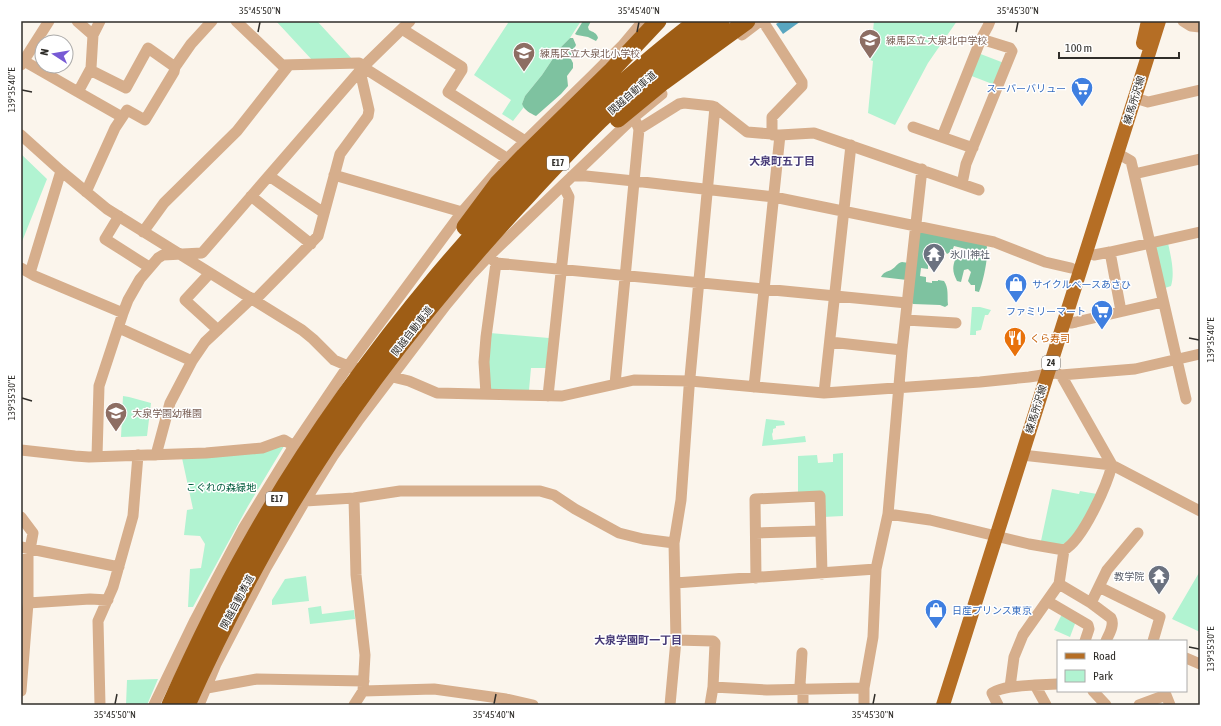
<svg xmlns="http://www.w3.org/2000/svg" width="1221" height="726" viewBox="0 0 1221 726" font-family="'Asap Condensed','Noto Sans JP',sans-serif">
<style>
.green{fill:#b1f3d1}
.forest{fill:#7ec2a0}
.water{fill:#59a6c0}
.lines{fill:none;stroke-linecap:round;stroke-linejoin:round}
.minor{stroke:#d6ae8c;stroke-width:11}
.major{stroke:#b56e25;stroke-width:14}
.highway-bridge{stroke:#9e5d15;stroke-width:17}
.ticks{fill:none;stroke:#302e2a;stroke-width:1.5}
.labels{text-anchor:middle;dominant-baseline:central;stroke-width:3;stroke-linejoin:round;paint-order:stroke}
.shield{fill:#fff;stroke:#6e6d6a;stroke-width:1}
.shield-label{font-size:9px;font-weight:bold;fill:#302e2a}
.education-label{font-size:10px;fill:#785e54;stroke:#fff;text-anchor:start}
.shop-label{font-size:10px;fill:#366cbe;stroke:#fff;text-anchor:end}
.street-label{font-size:10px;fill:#302e2a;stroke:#fff}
.worship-label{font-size:10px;fill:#5b616d;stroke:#fff;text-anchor:start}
.food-label{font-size:10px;fill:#c56008;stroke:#fff;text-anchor:start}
.park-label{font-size:10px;fill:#005b3c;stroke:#fff}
.neighbourhood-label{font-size:11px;font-weight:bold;fill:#453976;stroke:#fff}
.neatline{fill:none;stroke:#302e2a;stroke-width:1.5}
.ticks-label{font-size:10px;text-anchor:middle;fill:#302e2a}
</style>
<rect width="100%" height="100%" fill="#fbf5ec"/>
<path class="green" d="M276,21H317L352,59L313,61Z
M507,21H581L570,38L560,48L542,75L525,96L522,104L524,107L513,121L502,114L511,100L474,75L508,23Z
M874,21H957L928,63L895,125L868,113L873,61L870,60Z
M978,53L1004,63L995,85L969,75Z
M21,154L47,179L21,244Z
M1168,243C1171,257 1175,273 1171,286L1165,288L1154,247Z
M972,307H980L991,310L988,315H985L981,330L976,331V335H970Z
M490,333L549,338L546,368H531L529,390H491L487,364Z
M123,396L129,397L151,403L147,436L121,437Z
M766,419L784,421L785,425L776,426V428L773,429V432L772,434L773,440L805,436L806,442L762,446Z
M282,445L284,446L248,506L193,607H188L190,569L201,568L205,544L200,536L184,535L187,510L193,509L182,458Z
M843,453V516L823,517L822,496L798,494V456L817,455L818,463L833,462V454Z
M1052,489L1079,494L1080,491L1097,494C1092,504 1073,542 1063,544C1058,545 1046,542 1041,541Z
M1200,571V632L1172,619Z
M306,576L309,601L272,605V600L285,579Z
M321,606L322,614L354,610L355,619L310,624L308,608Z
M1062,614L1076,621L1070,637L1054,630Z
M158,679L147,705H126L127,680Z"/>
<path class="forest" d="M583,21H591L588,27L589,30C593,32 597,33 598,38L596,41L588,37L577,35L575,34Z
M570,38H573L576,45L570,57L573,63V68L567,76L568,86L561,94L536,116C530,113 525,111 522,104L525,96L542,75L560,48Z
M920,230L986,244C990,251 983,283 979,292L975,291V285H971L968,281L971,272L968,269L964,270L961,282L957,281C953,273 952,268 955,260L963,257L966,249L954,246L952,251L947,254L943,248H933L929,251L930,253L934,254L939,256V260L932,262L931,266H928V269L921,268L920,276L926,277V282L932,283V281H938V280L944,281C949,288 947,296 948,305L945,307L940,305L913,304L910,301Z
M902,262L909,263L907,280L881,277C884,272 886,272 891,270C896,267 897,263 902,262Z"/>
<path class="water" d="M781,21H801L783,34L776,24Z"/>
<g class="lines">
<path class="minor" d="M77,21L93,35
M100,21L93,35L91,68L78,92L122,117
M236,21L282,65L359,63L364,66L369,71L508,159
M1183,21L1191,26L1200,27
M402,29L462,67V70L448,92L525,141
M24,61L78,92
M21,65L49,21
M90,70L126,88L148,48L175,67
M1135,98L1148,102L1200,90
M913,127L973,148
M639,129L679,104L684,103L712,106L715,107L747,132L772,134V117L802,86V82L764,23L759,22L742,35
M21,135L61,171L107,209L302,330L313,339L334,360L348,366L409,381L437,393L562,396L634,380L690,381L824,393L980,382L1029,377L1056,373L1061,375L1135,369L1200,354
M773,135H780L814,133L979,190
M942,137L981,39L988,26L990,21
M1117,153L1131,161L1186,399
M1134,174L1200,159
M334,175L462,212
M269,176L324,213
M572,176H586L634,181L774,197L994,242L1045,262L1071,268
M962,184L966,164L1012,51L1010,48L981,39
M86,192L115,128L127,110L145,120L174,72L175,67L191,44L212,21
M251,196L311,244
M119,216L105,239L149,267
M143,232L164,203L237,131L289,65
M1110,252L1121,311
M1086,253L1094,255L1110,252L1200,232
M489,256L496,263L907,303
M21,268L35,276L123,313
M30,273L61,171
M210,273L185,300L218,330
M255,300L318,236L340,154L368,116L369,110L360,71
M906,320L956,323
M1065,321L1071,323L1076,322L1163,302
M119,328L192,361
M830,342L902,350
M1061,375L1112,465L1200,511
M615,384L639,129L636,122
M754,387L780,135
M824,393L851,145
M486,394L484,362L486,337L496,263
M548,396L569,197L563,185
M21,450L75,456L89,457L206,453L262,448L284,440L294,446
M156,455L170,403L192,361L205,342L252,298
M1022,455L1112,465C1107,485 1083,540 1064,550
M97,456L99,386L123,313L128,300L140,279L158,258L163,255L202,253L364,66L410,21
M354,498L356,575L365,655L363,691L354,705
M305,501L354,498L400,491H540L554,495L575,509L619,533L643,539L674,543
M888,514L930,520L1029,544L1064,550L1059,584L1023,635L1014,657L1010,687
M21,517L33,533L31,544L28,552V603
M756,533L821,531
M21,547L119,567
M756,578L755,499L820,496L822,574
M675,583L876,569
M1059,584L1091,603L1111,618C1115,625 1109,634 1106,641
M1099,587L1160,617L1153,641
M1047,601L1088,625L1089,629L1085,641
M1091,603L1107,570L1138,533
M676,640L713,641L715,643L713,687L710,705
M802,653L800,685L803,692V705
M1186,658L1200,664
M713,687L767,690L864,688
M207,688L257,679L364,681
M21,691L28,603L90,599L108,600
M363,691L434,689L506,699L533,705
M1093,691L1106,705
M100,705L98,621L113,587L133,516L138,455
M154,705L195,620L243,529L294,446L348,366L462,212L511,155L593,75L622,46L643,21
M199,705L216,664L266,568L305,501L333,456L358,421L446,305L471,275L489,256L563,185L634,117L662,94
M670,705L676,640L674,543L681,500L689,388L715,107
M864,705V688L873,637L876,569L888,514L902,350L922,169
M998,705L992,693C1005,686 1021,686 1035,685
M1046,705L1035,685L1058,684
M1139,705L1166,695L1170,705"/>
<path class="major" d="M1143,43L1148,21
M943,705L1159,21"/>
<path class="highway-bridge" d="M618,119L663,82L747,21
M465,227L497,184L524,156L612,70L658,21
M170,705C194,652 219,599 248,548C302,451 367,360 438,275C516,182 601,95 697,21
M187,705C212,649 240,594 270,540C338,418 425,307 519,205C559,162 599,118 644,81C669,60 695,41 721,21"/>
</g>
<path class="ticks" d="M258,32L260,22M637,32L639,22M1016,32L1018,22M22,90L32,92M1189,338L1199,340M22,398L32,401M1189,647L1199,649M115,704L117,694M494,704L496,694M873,704L875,694"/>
<defs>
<g id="school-pin" transform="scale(1.15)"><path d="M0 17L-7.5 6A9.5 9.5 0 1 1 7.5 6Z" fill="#8d6e63" stroke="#fff"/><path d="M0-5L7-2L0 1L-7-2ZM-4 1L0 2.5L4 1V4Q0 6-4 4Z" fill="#fff"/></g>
<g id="supermarket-pin" transform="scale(1.15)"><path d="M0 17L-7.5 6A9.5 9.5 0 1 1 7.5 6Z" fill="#3f7fe0" stroke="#fff"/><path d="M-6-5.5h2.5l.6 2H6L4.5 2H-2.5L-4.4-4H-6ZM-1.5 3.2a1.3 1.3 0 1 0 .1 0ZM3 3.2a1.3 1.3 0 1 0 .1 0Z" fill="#fff"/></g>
<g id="temple-pin" transform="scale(1.15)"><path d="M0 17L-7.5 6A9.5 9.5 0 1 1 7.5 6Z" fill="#6b7280" stroke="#fff"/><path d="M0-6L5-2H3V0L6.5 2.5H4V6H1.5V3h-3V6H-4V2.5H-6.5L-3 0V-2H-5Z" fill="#fff"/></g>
<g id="shop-pin" transform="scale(1.15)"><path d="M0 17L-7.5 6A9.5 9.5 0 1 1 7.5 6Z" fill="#3f7fe0" stroke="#fff"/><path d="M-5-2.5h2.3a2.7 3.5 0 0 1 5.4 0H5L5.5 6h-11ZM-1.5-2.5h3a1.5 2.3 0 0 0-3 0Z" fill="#fff"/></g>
<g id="restaurant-pin" transform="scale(1.15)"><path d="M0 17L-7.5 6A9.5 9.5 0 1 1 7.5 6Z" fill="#e8710a" stroke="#fff"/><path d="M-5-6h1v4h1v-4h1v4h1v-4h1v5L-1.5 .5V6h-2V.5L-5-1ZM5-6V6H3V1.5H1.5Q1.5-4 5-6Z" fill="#fff"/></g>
</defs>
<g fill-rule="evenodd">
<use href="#school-pin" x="870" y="40"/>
<use href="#school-pin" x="524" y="53"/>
<use href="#supermarket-pin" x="1082" y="88"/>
<use href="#temple-pin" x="934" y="254"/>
<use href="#shop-pin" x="1016" y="284"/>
<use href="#supermarket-pin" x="1102" y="311"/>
<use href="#restaurant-pin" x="1015" y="338"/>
<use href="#school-pin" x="116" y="413"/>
<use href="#temple-pin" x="1159" y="576"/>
<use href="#shop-pin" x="936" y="610"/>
</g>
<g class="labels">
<g class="shield">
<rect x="547" y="156" width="22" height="14" rx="3"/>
<rect x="1042" y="356" width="18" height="14" rx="3"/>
<rect x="266" y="492" width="22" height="14" rx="3"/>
</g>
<g class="shield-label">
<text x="558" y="163">E17</text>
<text x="1051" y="363">24</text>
<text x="277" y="499">E17</text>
</g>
<g class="education-label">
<text x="886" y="40">練馬区立 大泉北中学校</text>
<text x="540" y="53">練馬区立大泉北小学校</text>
<text x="132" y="413">大泉学園幼稚園</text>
</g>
<g class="shop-label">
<text x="1066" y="88">スーパーバリュー</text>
<text x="1032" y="284" text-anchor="start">サイクルベースあさひ</text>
<text x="1086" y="311">ファミリーマート</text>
<text x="952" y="610" text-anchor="start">日産プリンス東京</text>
</g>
<g class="street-label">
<text transform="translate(632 93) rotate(-41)">関越自動車道</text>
<text transform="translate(1134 100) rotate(-73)">練馬所沢線</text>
<text transform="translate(412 331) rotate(-52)">関越自動車道</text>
<text transform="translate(1036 409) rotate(-73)">練馬所沢線</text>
<text transform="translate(237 602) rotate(-62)">関越自動車道</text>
</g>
<g class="worship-label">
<text x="950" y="254">氷川神社</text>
<text x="1144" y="576" text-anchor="end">教学院</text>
</g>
<g class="food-label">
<text x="1030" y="338">くら寿司</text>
</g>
<g class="park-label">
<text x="221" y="487">こぐれの森緑地</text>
</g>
<g class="neighbourhood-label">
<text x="782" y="161">大泉町五丁目</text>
<text x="638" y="640">大泉学園町一丁目</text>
</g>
</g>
<rect width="1221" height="726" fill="none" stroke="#ffffff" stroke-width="44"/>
<rect x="1057" y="640" width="130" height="52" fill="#ffffff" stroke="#acabaa"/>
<rect x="1065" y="653" width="20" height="6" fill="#b56e25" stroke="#acabaa"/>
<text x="1093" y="660" font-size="12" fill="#302e2a">Road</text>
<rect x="1065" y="670" width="20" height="12" fill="#b1f3d1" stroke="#acabaa"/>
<text x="1093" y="680" font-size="12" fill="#302e2a">Park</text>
<g transform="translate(54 54) rotate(282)"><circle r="19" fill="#ffffff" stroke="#acabaa"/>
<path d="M0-3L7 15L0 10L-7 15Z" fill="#775ad5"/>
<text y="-6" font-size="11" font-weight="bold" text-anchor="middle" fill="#302e2a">N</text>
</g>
<path d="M1059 52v6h120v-6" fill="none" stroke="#302e2a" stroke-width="2"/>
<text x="1065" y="52" font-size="12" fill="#302e2a" stroke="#ffffff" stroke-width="3" paint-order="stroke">100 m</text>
<rect x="22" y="22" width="1177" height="682" class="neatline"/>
<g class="ticks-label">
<text x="260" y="14">35°45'50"N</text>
<text x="639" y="14">35°45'40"N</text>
<text x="1018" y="14">35°45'30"N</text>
<text transform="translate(11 90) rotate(-90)" y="4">139°35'40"E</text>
<text transform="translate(1210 340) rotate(-90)" y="4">139°35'40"E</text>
<text transform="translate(11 398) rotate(-90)" y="4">139°35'30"E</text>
<text transform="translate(1210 649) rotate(-90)" y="4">139°35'30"E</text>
<text x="115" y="718">35°45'50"N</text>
<text x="494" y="718">35°45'40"N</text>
<text x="873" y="718">35°45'30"N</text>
</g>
</svg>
